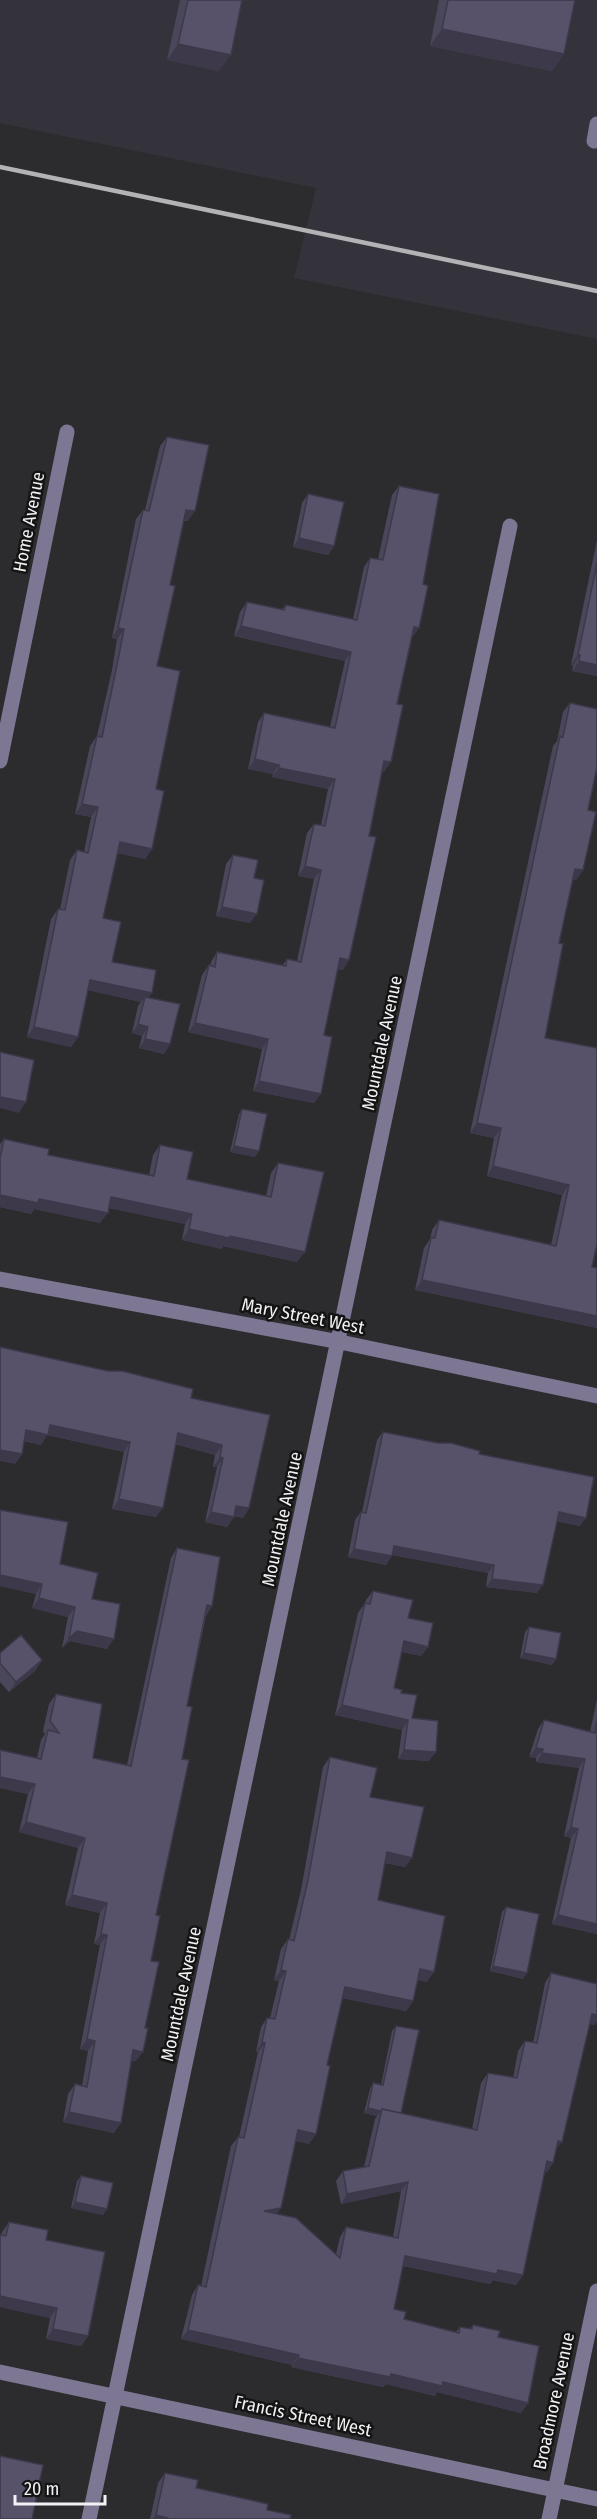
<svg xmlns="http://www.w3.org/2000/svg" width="597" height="2519" viewBox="0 0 597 2519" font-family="'Fira Sans Condensed',sans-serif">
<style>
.built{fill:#34333b}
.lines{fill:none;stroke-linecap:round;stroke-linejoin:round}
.minor{stroke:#7d7794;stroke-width:15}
.rail{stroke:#b3b2b4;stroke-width:4.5}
.wall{fill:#4b475b}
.shaded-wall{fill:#3d394a}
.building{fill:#57526a;stroke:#3d394a;stroke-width:1.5}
.labels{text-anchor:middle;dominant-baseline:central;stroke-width:5;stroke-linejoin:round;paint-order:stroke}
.street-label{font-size:18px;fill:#f2f1f3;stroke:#141415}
</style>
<rect width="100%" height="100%" fill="#2c2b2e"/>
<path class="built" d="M0,0H597V339L294,278L316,188L0,123Z"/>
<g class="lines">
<path class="minor" d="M594,141L597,124
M0,761L67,432
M0,1279L340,1342L597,1396
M0,2372L597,2499
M89,2519L510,526
M549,2519L597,2291"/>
<path class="rail" d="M0,167L597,291"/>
</g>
<path class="wall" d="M180,0H242L219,71L167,60Z
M439,0H575L564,54L552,71L430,46Z
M167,437L188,521H184L170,585L157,666L156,789L152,849L145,859L117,853L103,918L112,962L148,998L170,1044L164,1054L139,1048L142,1036L132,1033L138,1006L141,1002L88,990L78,1037L71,1047L27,1037L51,919L58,909H60L70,860L77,850L84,852L91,817L75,814L90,746L97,736L112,670L117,639L112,638L136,519L143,510H145L160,446Z
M399,486L423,584L419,628L411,638L384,772H382L343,970L338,969L324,1035L314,1103L253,1091L262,1049L188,1032L202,975L209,965L210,966L211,962L217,952L282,966L287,959L297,961L314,879L298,876L307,833L314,824L321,825L328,789L272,777L273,774L248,769L258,722L264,713L330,727L345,661L234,636L240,612L247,602L282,609L286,605L353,619L364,567L370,558L378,559L392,495Z
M308,494L334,546L328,555L293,547L302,503Z
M597,540V676L572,671L573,666L571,665Z
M570,703L588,810L583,870L576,880H573L559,943L545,1038L592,1267L597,1268V1328L415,1290L424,1248L430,1239L432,1230L439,1220L551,1245L562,1195L487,1176L494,1138L470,1133L553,746L557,741L563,712Z
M233,855L254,878L250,923L216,916L226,864Z
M242,1109L255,1157L230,1152L239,1114Z
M4,1139L48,1155L149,1175L153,1155L160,1145L187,1179L266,1196L271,1173L278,1163L297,1262L223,1246L222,1249L182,1240L185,1224L109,1208L100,1223L34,1209L31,1214L0,1207V1144Z
M0,1347L191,1398L270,1415L249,1508L243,1518L234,1516L227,1527L205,1522L217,1467H213L215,1455L175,1444L156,1517L112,1509L124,1452L47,1435L41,1445L24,1441L22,1454L15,1464Z
M383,1432L479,1454L580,1526L557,1521L537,1593L486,1587L488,1573L392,1555L386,1565L348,1557L355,1520L361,1512H362L377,1440Z
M177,1548L212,1606L206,1616L187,1706L182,1759L156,1915L151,1961L136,2061H131L114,2133L63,2122L68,2094L75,2084L82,2086L88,2051L80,2049L100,1945L94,1944L100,1913L65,1905L78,1848L19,1832L28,1794L0,1788V1750L37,1758L41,1740L45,1734L43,1731L49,1704L56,1694L93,1758L127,1765L171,1558Z
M60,1564L92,1599L107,1649L70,1641L62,1648L68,1617L32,1608L36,1594L0,1586Z
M373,1591L408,1618L428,1647L421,1656L402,1652L394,1688L401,1693L412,1718L429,1761L398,1759L402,1730L335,1715L358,1613L365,1603L366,1600Z
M529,1627L556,1659L552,1665L520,1658L525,1632Z
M0,1653L42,1660L35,1671L9,1692L0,1682Z
M597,1699V1934L552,1924L571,1838L564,1836L579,1768L536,1762V1758L529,1757L538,1729L544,1720L590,1732Z
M330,1757L370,1797L412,1858L405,1867L385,1863L378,1900L427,1982L418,1980L413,2001L406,2011L342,1998L327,2065L316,2134L309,2144L296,2141L277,2214L336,2254L340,2237L346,2227L393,2237L401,2191L341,2204L336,2181L343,2171L364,2167L375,2119L377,2116L364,2113L370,2089L373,2083L381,2085L392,2031L396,2026L401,2113L472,2129L481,2083L488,2073L513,2078L518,2051L525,2041L533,2043L545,1983L551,1973L595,2025L590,2024L556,2150L553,2163L547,2172H545L523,2275L516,2285L493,2280L490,2284L403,2266L394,2309L404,2319L456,2332L460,2327L470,2329L473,2325L498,2337L528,2403L521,2413L437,2392L435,2396L386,2384L383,2387L291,2367L292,2365L181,2339L192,2295L198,2285L201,2286L231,2146L238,2137H239L258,2052H256L261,2027L267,2018H270L279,1981L274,1980L281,1949L288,1939L289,1940L301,1890L323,1767Z
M506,1907L523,1979L490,1971L502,1912Z
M81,2176L107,2209L103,2215L71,2208L77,2181Z
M9,2222L46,2240L88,2336L81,2346L46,2339L50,2318L0,2307V2235H1L2,2232Z
M165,2473L196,2488L267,2510L290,2519H150L158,2483Z"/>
<path class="shaded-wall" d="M442,29L564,54L552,71L430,46Z
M178,44L231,55L219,71L167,60Z
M186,510L195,511L188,521L180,520Z
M299,538L334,546L328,555L293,547Z
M241,626L351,652L345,661L234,636Z
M414,627L419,628L412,638L407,637Z
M118,628L124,629L117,639L112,638Z
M578,655H580L573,666L571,665Z
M579,661L597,665V676L572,671Z
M255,759L279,765L273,774L248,769Z
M384,761L391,762L384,772L377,771Z
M279,768L335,779L328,789L272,777Z
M82,804L98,807L91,817L75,814Z
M120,842L152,849L145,859L113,852Z
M305,866L321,870L314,879L298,876Z
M575,869L583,870L576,880L568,879Z
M222,907L257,914L250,923L216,916Z
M340,958L349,960L343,970L333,968Z
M90,980L152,993L145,1002V997L141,1002L83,989Z
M195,1023L268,1039L262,1049L188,1032Z
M138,1024L148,1027L142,1036L132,1033Z
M34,1027L78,1037L71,1047L27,1037Z
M145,1039L170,1044L164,1054L139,1048Z
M259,1081L321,1094L314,1103L253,1091Z
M0,1097L26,1102L19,1113L0,1108Z
M477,1123L501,1128L494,1138L470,1133Z
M234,1146L259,1151L255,1157L230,1152Z
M493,1166L569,1185L562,1195L487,1176Z
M0,1195L39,1199L108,1213L100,1223L34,1209L31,1214L0,1207Z
M111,1197L192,1214L185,1224L104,1207Z
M189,1229L230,1236L305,1252L297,1262L223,1246L222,1249L182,1240Z
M422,1280L597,1316V1328L415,1290Z
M50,1425L130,1442L124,1452L47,1435L41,1445L19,1440L26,1430Z
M178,1433L222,1445L215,1455L171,1443Z
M0,1450L22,1454L15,1464L0,1461Z
M220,1457L223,1458L217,1467H213Z
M119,1499L163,1508L156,1517L112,1509Z
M236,1506L249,1508L243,1518L229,1515Z
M211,1512L234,1517L227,1527L205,1522Z
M559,1512L586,1518L580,1526L553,1521Z
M394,1546L494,1565L488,1573L388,1554Z
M354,1549L392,1556L386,1565L348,1557Z
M0,1575L42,1584L36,1594L0,1586Z
M492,1579L543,1585L537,1593L486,1587Z
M39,1598L75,1607L68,1617L32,1608Z
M207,1605L212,1606L206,1616Z
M77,1631L114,1639L107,1649L70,1641L62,1648L69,1638Z
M404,1641L428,1647L421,1656L398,1651Z
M524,1653L556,1659L552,1665L520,1658Z
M42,1660L35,1671L9,1692L16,1682Z
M342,1705L408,1720L402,1730L335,1715Z
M536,1748L543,1749L536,1758L529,1757Z
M404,1750L436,1752L429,1761L398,1759Z
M542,1753L585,1759L579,1768L536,1762Z
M0,1777L35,1784L28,1794L0,1788Z
M26,1822L85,1838L78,1848L19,1832Z
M571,1827L578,1829L571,1838L564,1836Z
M387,1852L412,1858L405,1867L381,1862Z
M72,1895L107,1903L100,1913L65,1905Z
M558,1915L597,1924V1934L552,1924Z
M101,1934L107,1935L100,1945L94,1944Z
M493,1966L527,1973L523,1979L490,1971Z
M420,1969L434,1972L427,1982L413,1979Z
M281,1970L286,1971L279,1981L274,1980Z
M345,1987L413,2001L406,2011L338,1997Z
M592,2014L597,2015V2022L595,2025L586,2024Z
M87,2039L95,2041L88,2051L80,2049Z
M262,2042L265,2043L258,2052H256Z
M133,2050L143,2052L136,2061L126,2060Z
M368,2108L381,2111L377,2116L364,2113Z
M69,2112L121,2123L114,2133L63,2122Z
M298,2130L316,2134L309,2144L291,2140Z
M558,2141L562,2142L555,2151Z
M547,2161L553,2163L547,2172L540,2171Z
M408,2182L401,2191L341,2204L347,2194Z
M75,2202L107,2209L103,2215L71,2208Z
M281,2208L275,2217L264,2211Z
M405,2256L498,2270L523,2275L516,2285L493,2280L490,2284L398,2265Z
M0,2296L57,2308L50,2318L0,2307Z
M53,2329L88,2336L81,2346L46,2339Z
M188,2330L299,2355L292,2365L181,2339Z
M298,2358L443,2382L528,2403L521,2413L437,2392L435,2396L386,2384L383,2387L291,2367Z
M156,2515L168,2518V2519H153Z"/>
<path class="building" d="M188,0H242L231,55L178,44Z
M448,0H575L564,54L442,29Z
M167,437L209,445L195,511L186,510L170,585L175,586L157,666L180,671L156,789L164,791L152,849L120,842L103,918L121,922L112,962L156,970L152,993L90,980L78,1037L34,1027L58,909L65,910L77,850L88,853L98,807L82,804L97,736L102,737L118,660L124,629L118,628L143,510L149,511Z
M399,486L439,494L423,584L428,586L419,628L414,627L397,704L403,705L391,762L384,761L369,836L376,837L349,960L340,958L324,1035L332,1037L321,1094L259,1081L268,1039L195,1023L209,965L215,967L217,952L286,966L287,959L301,962L321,870L305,866L314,824L325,826L335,779L279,768V765L255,759L264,713L335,728L351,652L241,626L247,602L284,610L286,605L357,620L370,558L383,560Z
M308,494L344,502L334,546L299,538Z
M597,563V665L579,661L580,655H578Z
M570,703L597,709V767L588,810L596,812L583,870L575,869L559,943L563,944L545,1038L597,1048V1244L592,1267L597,1268V1316L422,1280L431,1238H435L439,1220L556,1246L569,1185L493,1166L501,1128L477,1123L560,736L563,737Z
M233,855L258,860L254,878L264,880L257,914L222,907Z
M145,997L180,1004L170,1044L145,1039L148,1027L138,1024Z
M0,1052L34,1060L26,1102L0,1097Z
M242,1109L267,1114L259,1151L234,1146Z
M4,1139L49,1149L48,1155L154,1176L160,1145L193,1152L187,1179L271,1197L278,1163L324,1172L305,1252L230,1236L229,1238L189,1229L192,1214L111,1197L108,1213L39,1199L38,1203L0,1195V1158Z
M0,1347L108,1371H122L193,1389L191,1398L270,1415L249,1508L236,1506L234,1517L211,1512L223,1458L220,1457L222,1445L178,1433L163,1508L119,1499L130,1442L50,1425L48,1435L26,1430L22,1454L0,1450Z
M383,1432L438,1443H451L480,1451L479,1454L594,1477L586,1518L559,1512L543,1585L492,1579L494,1565L394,1546L392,1556L354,1549L361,1512L366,1513Z
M0,1510L68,1522L60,1564L98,1573L92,1599L120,1604L114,1639L77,1631L69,1638L75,1607L39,1598L42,1584L0,1575Z
M177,1548L220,1557L212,1606L207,1605L187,1706L192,1707L182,1759L189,1760L156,1915L160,1916L151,1961L159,1962L145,2028H148L143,2052L133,2050L121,2123L69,2112L75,2084L87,2087L95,2041L87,2039L107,1935L101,1934L107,1903L72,1895L85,1838L26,1822L35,1784L0,1777V1750L41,1759L48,1730L59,1733L50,1721L56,1694L102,1704L93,1758L131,1766Z
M373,1591L413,1600L408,1618L433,1623L428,1647L404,1641L394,1688L402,1690L401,1693L417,1695L412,1718L438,1721L436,1752L404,1750L408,1720L342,1705L365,1603L370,1604Z
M529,1627L561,1633L556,1659L524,1653Z
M21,1635L42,1660L16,1682L0,1663V1653Z
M544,1720L595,1733L597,1721V1924L558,1915L578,1829L571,1827L585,1759L542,1753L543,1749L536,1748Z
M330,1757L377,1768L370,1797L424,1807L412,1858L387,1852L378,1900L445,1916L434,1972L420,1969L413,2001L345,1987L327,2065L330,2066L316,2134L298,2130L281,2208L264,2211L296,2218L340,2258L346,2227L398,2238L408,2182L347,2194L343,2171L369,2166L382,2109L477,2130L488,2073L517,2078L525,2041L537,2043L551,1973L597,1984V2015L592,2014L562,2142L558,2141L553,2163L547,2161L523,2275L498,2270L497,2274L405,2256L394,2309L406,2312L404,2319L459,2333L460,2327L472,2329L473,2325L500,2331L498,2337L539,2346L528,2403L443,2382L442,2386L391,2374L390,2377L298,2358L299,2355L188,2330L198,2285L206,2287L238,2137L244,2138L265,2043L262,2042L267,2018L275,2019L286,1971L281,1970L288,1939L294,1941L308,1880Z
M506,1907L539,1914L527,1973L493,1966Z
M396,2026L419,2030L401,2113L382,2109L381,2111L368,2108L373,2083L383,2085Z
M81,2176L113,2183L107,2209L75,2202Z
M9,2222L48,2230L46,2240L105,2252L88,2336L53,2329L57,2308L0,2296V2235L6,2236Z
M0,2456L43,2465L32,2519H0Z
M165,2473L198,2480L196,2488L268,2504L267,2510L291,2515L290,2519H168V2518L156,2515Z"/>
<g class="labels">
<g class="street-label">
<text transform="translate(29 522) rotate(-79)">Home Avenue</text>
<text transform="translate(382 1043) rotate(-78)">Mountdale Avenue</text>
<text transform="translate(303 1316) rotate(11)">Mary Street West</text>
<text transform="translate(282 1519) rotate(-78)">Mountdale Avenue</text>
<text transform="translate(181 1994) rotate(-78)">Mountdale Avenue</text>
<text transform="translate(554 2401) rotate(-78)">Broadmore Avenue</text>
<text transform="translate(303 2416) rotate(12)">Francis Street West</text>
</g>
</g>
<path d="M15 2495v9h90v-9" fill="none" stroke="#f2f1f3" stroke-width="3"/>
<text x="24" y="2495" font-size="18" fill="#f2f1f3" stroke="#141415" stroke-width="4.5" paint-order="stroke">20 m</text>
</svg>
